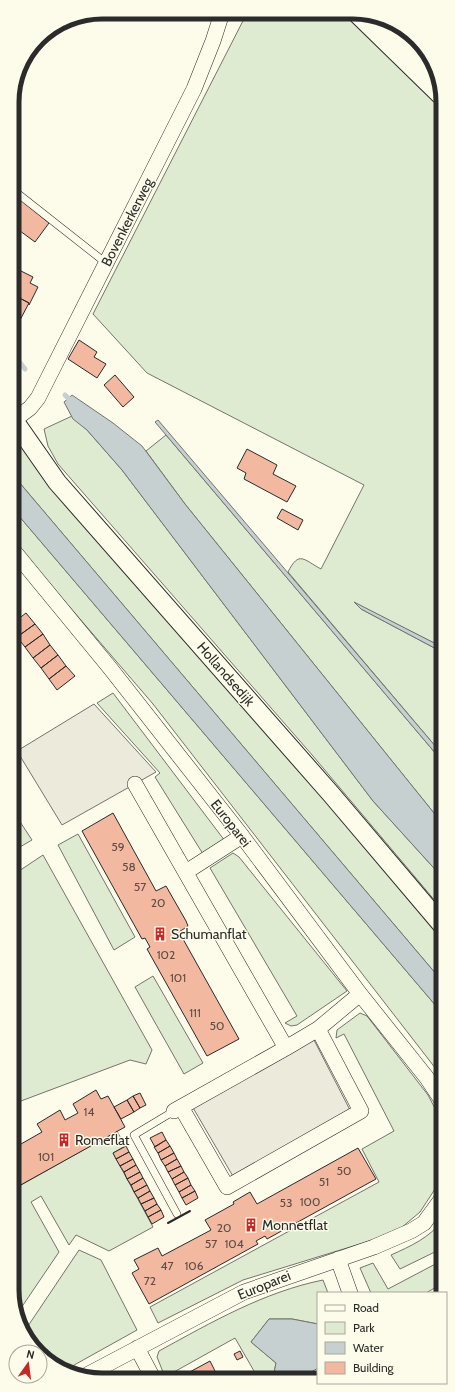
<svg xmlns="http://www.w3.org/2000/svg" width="455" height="1392" viewBox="0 0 455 1392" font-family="Cabin,sans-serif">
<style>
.green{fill:#deebd1;stroke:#74746e}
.parking{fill:#eceadb;stroke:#74746e}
.water{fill:#c7d0d0;stroke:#74746e}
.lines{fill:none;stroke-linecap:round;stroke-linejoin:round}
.stream{stroke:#c7d0d0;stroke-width:5}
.building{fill:#f2b8a0;stroke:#2b2b2b}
.service-casing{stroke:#2b2b2b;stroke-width:8}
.minor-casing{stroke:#2b2b2b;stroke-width:16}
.tertiary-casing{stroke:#2b2b2b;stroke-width:20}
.trunk-casing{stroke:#2b2b2b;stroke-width:24}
.service{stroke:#fdfbea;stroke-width:7}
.minor{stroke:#fdfbea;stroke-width:15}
.tertiary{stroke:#fdfbea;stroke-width:18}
.trunk{stroke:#fdfbea;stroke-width:22}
.wall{stroke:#2b2b2b;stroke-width:2}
.labels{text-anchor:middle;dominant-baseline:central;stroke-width:3;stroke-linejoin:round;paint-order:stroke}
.number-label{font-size:12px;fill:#5d4e48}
.street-label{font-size:14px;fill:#2b2b2b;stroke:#fdfbea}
.poi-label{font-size:14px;fill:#2b2b2b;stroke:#fdfbea;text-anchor:start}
.rim{fill:none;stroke:#2b2b2b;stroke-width:5}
</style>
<rect width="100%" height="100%" fill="#fdfbea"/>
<path class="green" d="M247,13L370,14L417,39L441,85L442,647L355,603L361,609L442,652V754L288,572C299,550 304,560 321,569L364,485L147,373L93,314Z
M72,416L87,430L122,470L373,801L442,877V909L313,756L58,464L48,446L44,429Z
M13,428L197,650L442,936V981L13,475Z
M166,435L442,761V823L185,504L146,451Z
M13,509L442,1013L443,1078L153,704L13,541Z
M113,693L225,841L203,854L155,777L160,773L97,703Z
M13,811L32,840L13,851Z
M78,834L135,937L114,950L58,845Z
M233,853L239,857L347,991L297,1025L291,1026L285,1023L297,1016L210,868Z
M43,855L152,1050L146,1064L130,1060L13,1104V875Z
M153,976L203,1063L184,1074L135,987Z
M360,1013L367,1016L428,1095L440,1118L443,1128V1172L435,1189L420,1212L401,1228L376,1239L243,1280L158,1323L150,1307L379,1182L362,1149L394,1131L344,1034L336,1038L337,1030Z
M117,1131L125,1146L113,1153L153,1227L109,1251L76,1235L69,1245L41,1196L31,1202L59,1252L17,1314L14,1307V1189Z
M443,1220V1248L400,1269L391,1255C411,1246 429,1238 443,1220Z
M79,1250L101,1260L137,1330L67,1369L38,1352L26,1329Z
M443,1260V1283L426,1293H371L360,1268L373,1263L388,1289Z
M323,1280L328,1293H318V1324L292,1319H269L251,1342L276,1363L273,1378H258L235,1338L165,1377L157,1357L159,1351C212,1322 264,1292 323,1280Z"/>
<path class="parking" d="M94,704L156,772L62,825L17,751Z
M314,1040L351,1112L234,1178L192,1106Z"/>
<path class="water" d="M72,395L113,423L142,446L185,504L442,823V877L373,801L122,470L87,430L73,419L64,402Z
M158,420L442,754V761L155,422Z
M13,475L442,981V1013L13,509Z
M354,602L442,647V652L361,609Z
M269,1319H292L318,1324V1368L301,1378H273L276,1363L251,1342Z"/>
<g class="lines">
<path class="stream" d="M13,354L25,369
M65,395L73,403"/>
</g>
<path class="building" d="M12,193L49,223L35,242L12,225Z
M17,269L33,277L30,283L38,287L29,305V303L12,294L16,283L12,280V277Z
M12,294L29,303L19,322L12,319Z
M79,340L97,352L94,357L106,364L97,378L68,359Z
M115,375L134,397L123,407L104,385Z
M247,449L277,465L273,474L296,486L287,502L244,479L246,473L237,468Z
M282,509L303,520L298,530L277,518Z
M26,613L35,624L17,637L13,631V623Z
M35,624L43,634L25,647L17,637Z
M43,634L50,645L33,658L25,647Z
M50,645L58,655L41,668L33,658Z
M58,655L66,666L49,679L41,668Z
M66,666L75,676L57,690L49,679Z
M113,813L156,891L166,886L186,921L188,926L179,932L182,938L186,937L183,939L239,1039L207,1056L147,949L150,947L145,938L142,939L82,831Z
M96,1090L101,1099L108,1096L125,1127L17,1187L16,1184L14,1185V1148L42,1132L37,1124L60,1110L65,1120L78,1113L73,1104Z
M140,1093L146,1105L140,1108L133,1096Z
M133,1096L140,1108L134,1112L127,1100Z
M127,1100L134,1112L121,1119L114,1107Z
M162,1132L166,1140L155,1147L150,1138Z
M166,1140L170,1146L158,1153L154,1147Z
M126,1146L129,1152L116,1159L113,1153Z
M170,1146L174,1153L161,1160L158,1153Z
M358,1148L376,1179L267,1239L265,1236L256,1241L258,1244L149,1304L132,1273L139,1269L134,1260L158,1248L162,1256L211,1230L205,1220L234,1204L233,1202L250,1192L257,1204Z
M129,1152L133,1159L120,1166L116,1159Z
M174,1153L177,1159L165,1166L161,1160Z
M133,1159L136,1165L124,1172L120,1166Z
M177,1159L181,1166L168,1172L165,1166Z
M136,1165L140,1172L127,1179L124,1172Z
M181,1166L184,1172L172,1179L168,1172Z
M140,1172L143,1178L131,1185L127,1179Z
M184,1172L188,1178L175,1185L172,1179Z
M143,1178L147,1185L134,1192L131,1185Z
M188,1178L191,1185L179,1192L175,1185Z
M147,1185L150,1191L138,1198L134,1192Z
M191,1185L195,1191L182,1198L179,1192Z
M150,1191L154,1198L141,1204L138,1198Z
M195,1191L198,1198L186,1205L182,1198Z
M154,1198L157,1204L145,1211L141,1204Z
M157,1204L161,1210L148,1217L145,1211Z
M161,1210L164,1217L152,1224L148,1217Z
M240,1351L243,1357L237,1360L234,1354Z
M210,1361L216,1373L206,1378H188L186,1374Z"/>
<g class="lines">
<g class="service-casing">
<path id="service" d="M12,189L106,263
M174,1111L134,1135L177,1214"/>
</g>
<g class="minor-casing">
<path id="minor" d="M14,420L30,408L38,398L194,89L213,41L222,13
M13,550L110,668L242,836L360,994L427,1078L443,1102
M135,784L286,1048
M186,872L242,836
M181,1107L227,1187L361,1111L318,1029
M174,1111L286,1048L318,1029L360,994
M338,1259L350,1293
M137,1348L153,1378
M83,1377L244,1292L374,1247L411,1231L424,1223L443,1197"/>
</g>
<g class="tertiary-casing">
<path id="tertiary" d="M13,419L57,482L331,794L442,925"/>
</g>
<g class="trunk-casing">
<path id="trunk" d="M360,14L441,93
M398,29L426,56"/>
</g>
<use href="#service" class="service"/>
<use href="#minor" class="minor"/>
<use href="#tertiary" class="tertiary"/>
<use href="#trunk" class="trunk"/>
<path class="wall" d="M168,1223L190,1211"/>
</g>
<defs>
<g id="building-bare" transform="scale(1.08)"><path d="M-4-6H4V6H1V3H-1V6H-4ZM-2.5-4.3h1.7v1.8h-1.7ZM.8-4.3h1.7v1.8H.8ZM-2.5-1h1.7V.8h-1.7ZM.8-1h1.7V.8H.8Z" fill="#c62828" stroke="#fdfbea" stroke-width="2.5" paint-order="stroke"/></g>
</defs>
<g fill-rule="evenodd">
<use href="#building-bare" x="160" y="934"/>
<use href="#building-bare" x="64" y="1140"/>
<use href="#building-bare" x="251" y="1225"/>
</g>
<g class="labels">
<g class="number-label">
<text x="118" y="846">59</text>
<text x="129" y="866">58</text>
<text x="140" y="886">57</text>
<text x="158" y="902">20</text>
<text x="166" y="954">102</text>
<text x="178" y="977">101</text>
<text x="195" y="1012">111</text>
<text x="217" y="1025">50</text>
<text x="89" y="1111">14</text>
<text x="46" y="1156">101</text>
<text x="344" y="1170">50</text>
<text x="324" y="1181">51</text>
<text x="310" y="1201">100</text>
<text x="286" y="1202">53</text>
<text x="224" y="1227">20</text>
<text x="211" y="1243">57</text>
<text x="234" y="1243">104</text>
<text x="167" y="1265">47</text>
<text x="194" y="1265">106</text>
<text x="150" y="1280">72</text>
</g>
<g class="street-label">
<text transform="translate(127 222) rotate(-63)">Bovenkerkerweg</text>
<text transform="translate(226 674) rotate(49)">Hollandsedijk</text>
<text transform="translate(231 823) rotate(52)">Europarei</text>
<text transform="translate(264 1285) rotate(-22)">Europarei</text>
</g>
<g class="poi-label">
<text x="171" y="934">Schumanflat</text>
<text x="75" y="1140">Romeflat</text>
<text x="262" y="1225">Monnetflat</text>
</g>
</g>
<path d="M0 0H455V1392H0ZM102 19H353A83 83 0 0 1 436 102V1290A83 83 0 0 1 353 1373H102A83 83 0 0 1 19 1290V102A83 83 0 0 1 102 19Z" fill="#fdfbea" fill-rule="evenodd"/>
<path class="rim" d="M102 19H353A83 83 0 0 1 436 102V1290A83 83 0 0 1 353 1373H102A83 83 0 0 1 19 1290V102A83 83 0 0 1 102 19Z"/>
<rect x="317" y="1292" width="130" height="92" fill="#fdfbea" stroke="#a9a89e"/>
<rect x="325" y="1305" width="20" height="6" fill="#fdfbea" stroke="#a9a89e"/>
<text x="353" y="1312" font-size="12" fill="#2b2b2b">Road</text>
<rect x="325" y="1322" width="20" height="12" fill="#deebd1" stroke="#a9a89e"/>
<text x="353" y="1332" font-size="12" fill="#2b2b2b">Park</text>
<rect x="325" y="1342" width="20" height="12" fill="#c7d0d0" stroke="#a9a89e"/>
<text x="353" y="1352" font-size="12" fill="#2b2b2b">Water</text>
<rect x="325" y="1362" width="20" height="12" fill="#f2b8a0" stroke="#a9a89e"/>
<text x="353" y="1372" font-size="12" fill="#2b2b2b">Building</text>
<g transform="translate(28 1364) rotate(14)"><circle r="19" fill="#fdfbea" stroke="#a9a89e"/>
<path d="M0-3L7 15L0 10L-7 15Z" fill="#c62828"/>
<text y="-6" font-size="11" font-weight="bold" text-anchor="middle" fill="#2b2b2b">N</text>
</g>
</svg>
